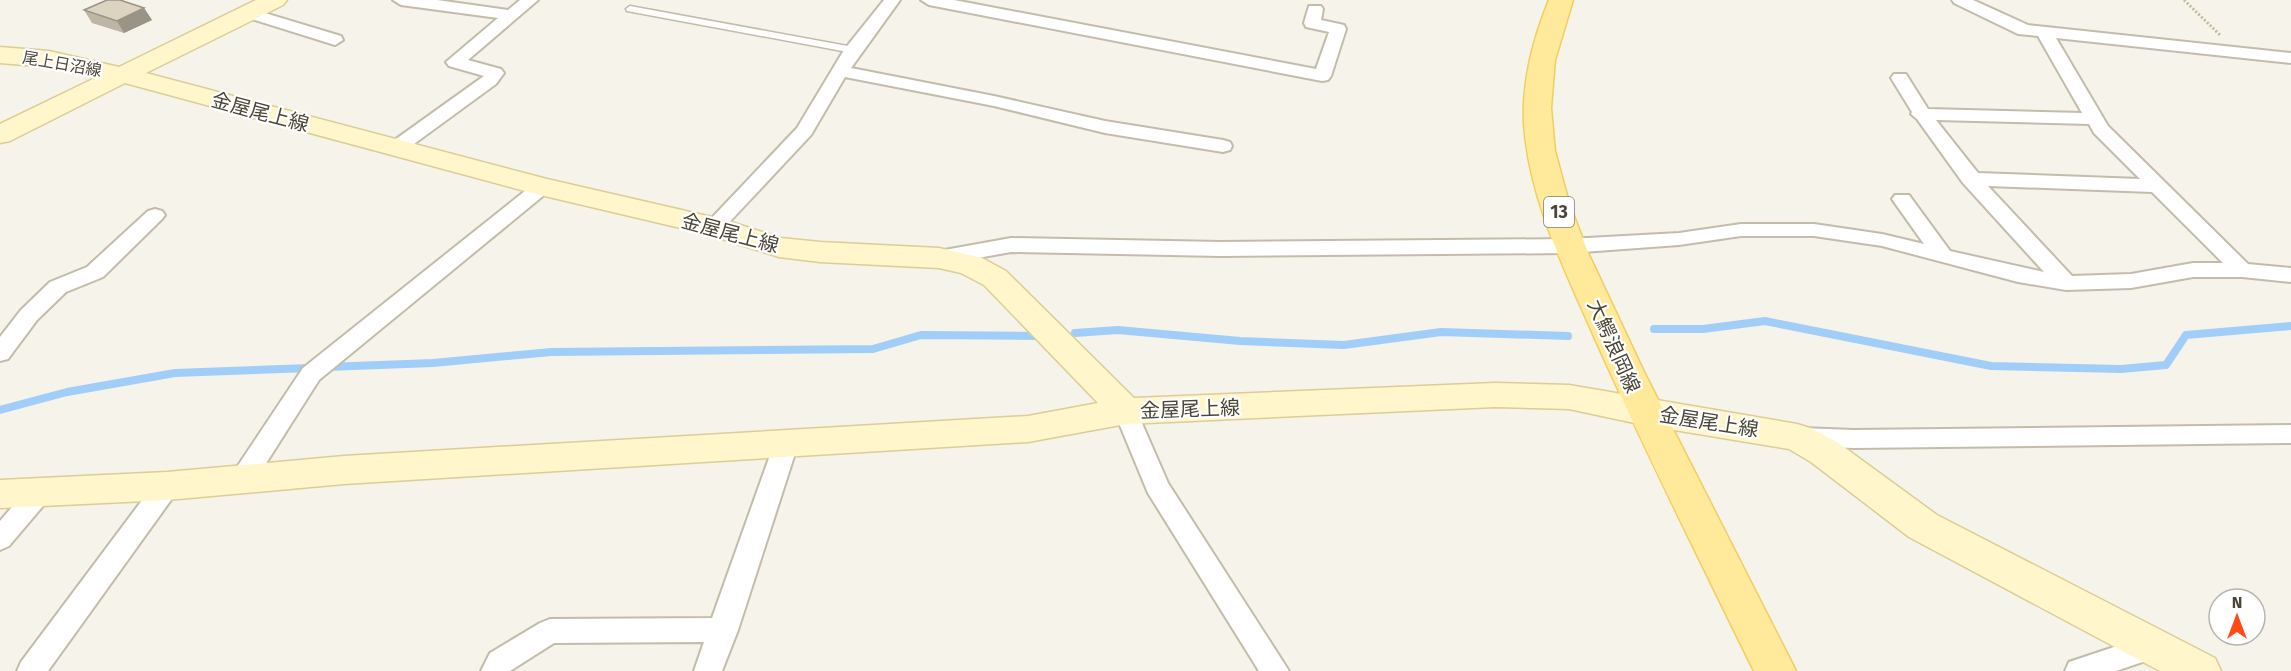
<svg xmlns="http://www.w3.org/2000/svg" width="2291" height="671" viewBox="0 0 2291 671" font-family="'Fira Sans','Noto Sans JP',sans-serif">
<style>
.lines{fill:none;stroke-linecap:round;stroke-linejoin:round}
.stream{stroke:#a0cef8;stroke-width:8}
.lane-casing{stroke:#c3bcab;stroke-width:3}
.street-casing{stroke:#c3bcab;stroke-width:4}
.secondary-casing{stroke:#dbcd95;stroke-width:3}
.primary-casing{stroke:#f1ce5d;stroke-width:3}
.path{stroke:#c7ba9a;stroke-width:3;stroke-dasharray:2 2;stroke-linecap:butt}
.lane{fill:#fff;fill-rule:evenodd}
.street{fill:#fff;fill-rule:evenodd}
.secondary{fill:#fff6cb;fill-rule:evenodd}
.primary{fill:#ffe99a;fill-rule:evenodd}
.wall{fill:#bdb5a5}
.shaded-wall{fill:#9a9486}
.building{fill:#dcd3c0;stroke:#9a9486;stroke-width:1.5}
.labels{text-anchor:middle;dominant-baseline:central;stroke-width:4.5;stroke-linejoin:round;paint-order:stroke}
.far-street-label{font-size:16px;fill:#4b4536;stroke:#fff}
.shield{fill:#fff;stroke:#817d72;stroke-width:1.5}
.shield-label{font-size:18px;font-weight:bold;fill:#4b4536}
.street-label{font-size:20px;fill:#4b4536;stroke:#fff}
</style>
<rect width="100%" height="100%" fill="#f6f3ea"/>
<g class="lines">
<path class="stream" d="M1654,329H1703L1765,321L1991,366L2121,369L2166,365L2186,335L2291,326
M1075,333L1118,330L1240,341L1344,345L1441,332L1568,336
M327,367L433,363L551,352L873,349L921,335L1039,336
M0,410L67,392L175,373L310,368"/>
<g class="lane-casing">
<path id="lane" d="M630,6L853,47L858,50L853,53L627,11L626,9Z"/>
</g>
<g class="street-casing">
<path id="street" d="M393,0H437L508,10L520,0H538L468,60L501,69L504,73L496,84L403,152H389L387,148L389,144L484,76L449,66L446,62L498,18L401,5Z
M884,0H900L851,68L994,96L1105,121L1223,140L1230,142L1232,146L1230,150L1223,152L1105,133L994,106L845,77L811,135L721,231L714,233L707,231L704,227L707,223L797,128L844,50Z
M921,0H954L1316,69L1329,32L1306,27L1304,23L1309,6H1321L1323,9L1321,20L1344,25L1346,29L1331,76L1328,80L1322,81L929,5Z
M1952,0H1973L2028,25L2291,53V63L2056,38L2108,126L2248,264L2291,268V282L2242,277H2193L2131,288L2066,290L2018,282L1882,246L1814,236H1741L1679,245L1569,253L1221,256L1011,252L939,265L932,263L928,258L932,253L939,251L1011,238L1221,242L1569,239L1679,233L1741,224H1814L1882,234L1924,244L1892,199L1895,195H1909L1950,251L2044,272L1963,183L1917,119L1911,114L1912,112L1891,78L1894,74H1906L1928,109L2082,113L2038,36L2018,34L1954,3ZM1936,120L2089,124L2094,133L2140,179L1978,173ZM1988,186L2152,192L2223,263H2193L2131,274L2072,276Z
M248,8L341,36L343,40L335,45L242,16L240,13Z
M542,181L549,183L552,187L549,191L319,380L251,487L242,490L233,487L229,480L233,473L303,368L535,183Z
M155,209L162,211L165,215L162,219L103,277L66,292L37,320L8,359L0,361V337L21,310L50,282L87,267L148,211Z
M1126,402L1134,405L1168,483L1289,671H1259L1148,493L1114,411L1118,405Z
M2291,425V443L1854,448L1801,446L1792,443L1789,437L1792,431L1801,428L1854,430Z
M786,435L795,438L798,444L738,630L722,671H694L704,642L554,643L510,671H481L490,653L540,623L550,619L712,618L774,444L777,438Z
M167,476L176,479L180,486L176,493L48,671H17L21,662L158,479Z
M39,483L48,486L52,493L48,500L9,546L0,550V521L30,486Z
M2153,634L2163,637L2167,646L2163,655L2116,671H2065L2069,662Z"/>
</g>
<g class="secondary-casing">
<path id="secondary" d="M256,0H287L283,5L146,73L547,179L725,220L781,238L820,242L939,248L982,258L1006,271L1134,398L1495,383L1569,385L1797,424L1810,428L1837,442L1937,515L2215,658L2221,671H2160L1909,537L1811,462L1789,449L1644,425L1569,409L1495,407L1126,424L1028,442L344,484L167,500L0,508V480L167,472L344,456L1028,416L1098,403L984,285L961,273L939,268L820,262L779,257L706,234L532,193L125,83L10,141L0,143V124L97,77L49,67L0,63V47L49,51L119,67Z"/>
</g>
<g class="primary-casing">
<path id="primary" d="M1549,0H1573L1555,60L1551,108L1555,151L1569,203L1589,255L1644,372L1796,671H1754C1700,561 1645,451 1595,339C1565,270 1529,199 1524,124C1522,81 1533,39 1549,0Z"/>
</g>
<path class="path" d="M2184,0L2220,35"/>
<use href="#lane" class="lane"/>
<use href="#street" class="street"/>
<use href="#secondary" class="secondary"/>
<use href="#primary" class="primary"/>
</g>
<path class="wall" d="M144,8L152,20L124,33L92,23L84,10Z"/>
<path class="shaded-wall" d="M144,8L152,20L124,33L117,21Z"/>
<path class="building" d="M107,0H120L144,8L117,21L84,10Z"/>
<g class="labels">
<g class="far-street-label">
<text transform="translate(62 64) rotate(10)">尾上日沼線</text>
</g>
<rect class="shield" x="1544" y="197" width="30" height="30" rx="4.5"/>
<g class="shield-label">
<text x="1559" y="212">13</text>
</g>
<g class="street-label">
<text transform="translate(260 112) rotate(15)">金屋尾上線</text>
<text transform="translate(730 233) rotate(15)">金屋尾上線</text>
<text transform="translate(1614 346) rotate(66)">大鰐浪岡線</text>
<text transform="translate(1190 409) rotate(-2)">金屋尾上線</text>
<text transform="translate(1709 422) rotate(9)">金屋尾上線</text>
</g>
</g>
<g transform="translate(2237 617)"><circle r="28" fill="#ffffff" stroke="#b7b5af" stroke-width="1.5"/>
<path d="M0-4.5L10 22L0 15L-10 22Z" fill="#ff4a18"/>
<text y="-9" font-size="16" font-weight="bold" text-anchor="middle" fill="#4b4536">N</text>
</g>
</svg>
